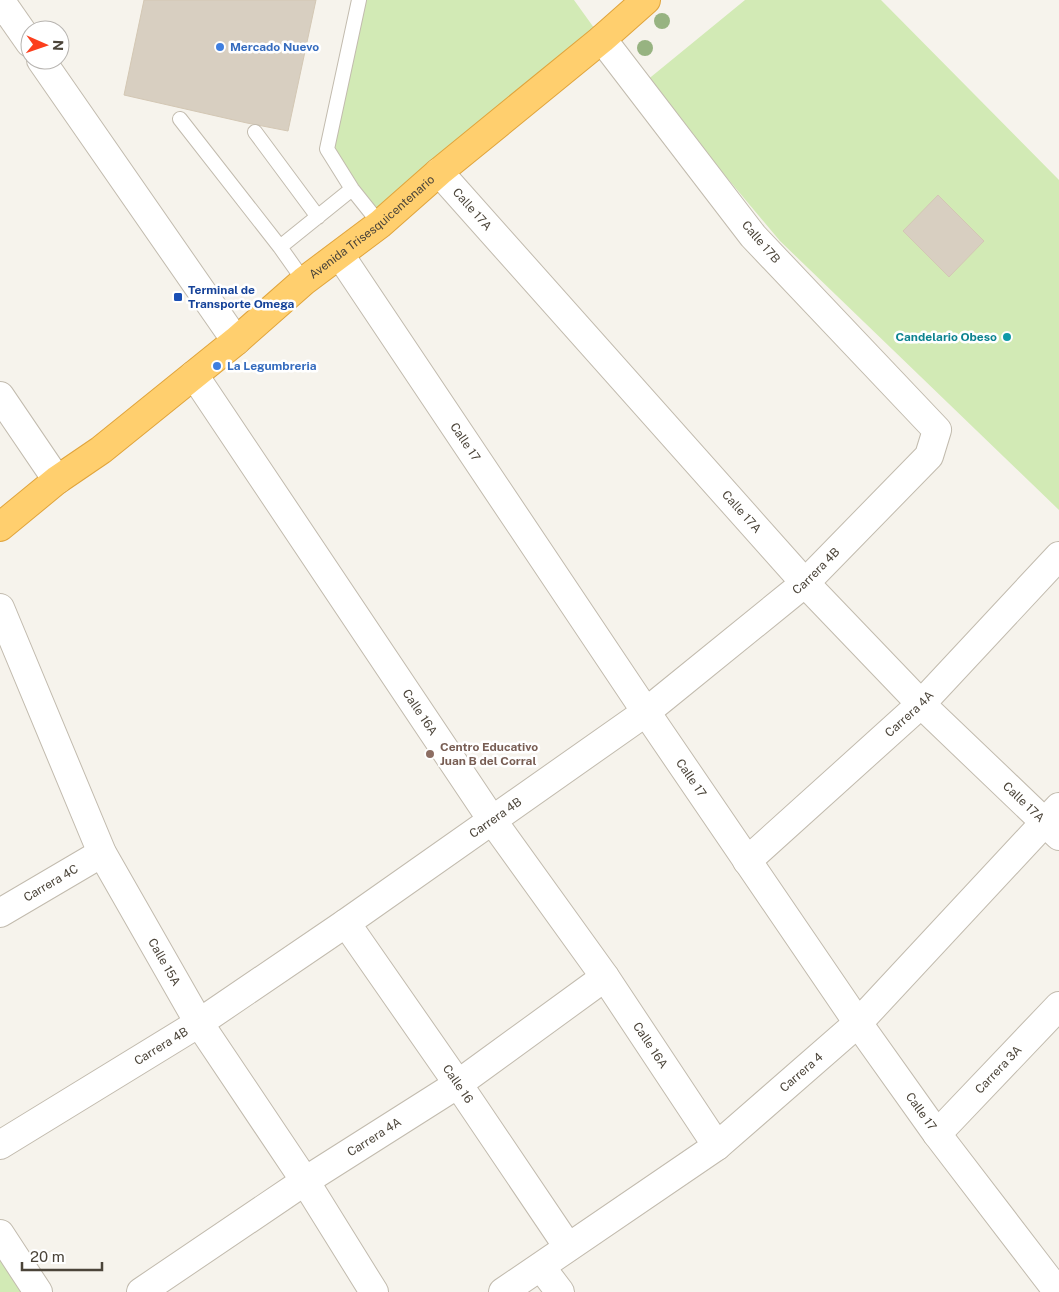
<svg xmlns="http://www.w3.org/2000/svg" width="1059" height="1292" viewBox="0 0 1059 1292" font-family="'Public Sans',sans-serif">
<style>
.green{fill:#d2eab5}
.building{fill:#d8cfc1;stroke:#d3c7b4}
.lines{fill:none;stroke-linecap:round;stroke-linejoin:round}
.lane-casing{stroke:#c2bbae;stroke-width:16}
.street-casing{stroke:#c2bbae;stroke-width:30}
.highway-casing{stroke:#e0a43c;stroke-width:30}
.lane{stroke:#fff;stroke-width:14}
.street{stroke:#fff;stroke-width:28}
.highway{stroke:#ffcf6e;stroke-width:28}
.tree{fill:#97b381}
.shop-dot{fill:#3f7fe0;stroke:#fff;stroke-width:2}
.transit-dot{fill:#1a4fb4;stroke:#fff;stroke-width:2}
.culture-dot{fill:#0f9aa8;stroke:#fff;stroke-width:2}
.education-dot{fill:#8d6e63;stroke:#fff;stroke-width:2}
.labels{text-anchor:middle;dominant-baseline:central;stroke-width:5;stroke-linejoin:round;paint-order:stroke}
.shop-label{font-size:12px;font-weight:bold;fill:#366cbe;stroke:#fff;text-anchor:start}
.street-label{font-size:12px;fill:#4b4439;stroke:#fff}
.transit-label{font-size:12px;font-weight:bold;fill:#164399;stroke:#fff;text-anchor:start}
.culture-label{font-size:12px;font-weight:bold;fill:#0d838f;stroke:#fff;text-anchor:end}
.education-label{font-size:12px;font-weight:bold;fill:#785e54;stroke:#fff;text-anchor:start}
</style>
<rect width="100%" height="100%" fill="#f6f3ec"/>
<path class="green" d="M359,0H574L602,39L380,224L327,149Z
M745,0H881L1059,180V510L780,241L646,81Z
M0,1237L35,1292H0Z"/>
<path class="building" d="M144,0H316L288,131L247,123L124,95Z
M938,195L984,241L949,277L903,231Z"/>
<g class="lines">
<g class="lane-casing">
<path id="lane" d="M359,0L327,149L352,189L380,224
M180,119L280,247L304,281
M255,132L318,217
M280,247L352,189"/>
</g>
<g class="street-casing">
<g id="street">
<path d="M0,0L30,43"/>
<path d="M41,60L236,341"/>
<path id="s1" d="M439,172L805,583L921,704L1059,836"/>
<path id="s2" d="M340,255L646,712L858,1023L937,1134L1058,1292"/>
<path id="s3" d="M194,375L492,820L605,977L717,1146"/>
<path d="M0,396L57,480"/>
<path id="s4" d="M0,608L102,853L199,1023L305,1181L374,1292"/>
<path id="s5" d="M747,861L921,704L1059,556"/>
<path id="s6" d="M0,913L102,853"/>
<path id="s7" d="M346,923L458,1084L568,1247"/>
<path id="s8" d="M937,1134L1059,1006"/>
<path id="s9" d="M0,1145L199,1023L346,923L646,712L805,583L929,456L937,430L753,236L602,39"/>
<path d="M0,1234L38,1292"/>
<path d="M541,1267L560,1292"/>
<path id="s10" d="M141,1292L305,1181L458,1084L605,977"/>
<path id="s11" d="M503,1292L717,1146L858,1023L1059,807"/>
</g>
</g>
<g class="highway-casing">
<g id="highway">
<path id="s12" d="M0,527L57,480L101,450L236,341L304,281L380,224L439,172L602,39L646,0"/>
</g>
</g>
<use href="#lane" class="lane"/>
<use href="#street" class="street"/>
<use href="#highway" class="highway"/>
</g>
<g class="tree">
<circle cx="662" cy="21" r="8"/>
<circle cx="645" cy="48" r="8"/>
</g>
<g class="shop-dot">
<circle cx="220" cy="47" r="5"/>
<circle cx="217" cy="366" r="5"/>
</g>
<rect class="transit-dot" x="173" y="292" width="10" height="10" rx="2.5"/>
<circle class="culture-dot" cx="1007" cy="337" r="5"/>
<circle class="education-dot" cx="430" cy="754" r="5"/>
<g class="labels">
<g class="shop-label">
<text x="230" y="47">Mercado Nuevo</text>
<text x="227" y="366">La Legumbreria</text>
</g>
<g class="street-label">
<text stroke="none"><textPath href="#s1" startOffset="50">Calle 17A</textPath></text>
<text stroke="none"><textPath href="#s12" startOffset="478">Avenida Trisesquicentenario</textPath></text>
<text transform="translate(761 242) rotate(49)">Calle 17B</text>
<text stroke="none"><textPath href="#s2" startOffset="225">Calle 17</textPath></text>
<text stroke="none"><textPath href="#s1" startOffset="455">Calle 17A</textPath></text>
<text stroke="none"><textPath href="#s9" startOffset="999">Carrera 4B</textPath></text>
<text stroke="none"><textPath href="#s3" startOffset="406">Calle 16A</textPath></text>
<text stroke="none"><textPath href="#s5" startOffset="219">Carrera 4A</textPath></text>
<text stroke="none"><textPath href="#s2" startOffset="630">Calle 17</textPath></text>
<text stroke="none"><textPath href="#s1" startOffset="860">Calle 17A</textPath></text>
<text stroke="none"><textPath href="#s9" startOffset="594">Carrera 4B</textPath></text>
<text stroke="none"><textPath href="#s6" startOffset="59">Carrera 4C</textPath></text>
<text stroke="none"><textPath href="#s4" startOffset="391">Calle 15A</textPath></text>
<text stroke="none"><textPath href="#s3" startOffset="811">Calle 16A</textPath></text>
<text stroke="none"><textPath href="#s9" startOffset="189">Carrera 4B</textPath></text>
<text stroke="none"><textPath href="#s8" startOffset="89">Carrera 3A</textPath></text>
<text stroke="none"><textPath href="#s11" startOffset="371">Carrera 4</textPath></text>
<text stroke="none"><textPath href="#s7" startOffset="196">Calle 16</textPath></text>
<text stroke="none"><textPath href="#s2" startOffset="1035">Calle 17</textPath></text>
<text stroke="none"><textPath href="#s10" startOffset="280">Carrera 4A</textPath></text>
</g>
<g class="transit-label">
<text x="188" y="290">Terminal de<tspan x="188" dy="14">Transporte Omega</tspan></text>
</g>
<g class="culture-label">
<text x="997" y="337">Candelario Obeso</text>
</g>
<g class="education-label">
<text x="440" y="747">Centro Educativo<tspan x="440" dy="14">Juan B del Corral</tspan></text>
</g>
</g>
<g transform="translate(45 45) rotate(92)"><circle r="24" fill="#ffffff" stroke="#b7b4b0"/>
<path d="M0-4L9 19L0 12L-9 19Z" fill="#fc3f1d"/>
<text y="-8" font-size="14" font-weight="bold" text-anchor="middle" fill="#4b4439">N</text>
</g>
<path d="M22 1262v8h80v-8" fill="none" stroke="#4b4439" stroke-width="2.5"/>
<text x="30" y="1262" font-size="15" fill="#4b4439" stroke="#ffffff" stroke-width="4" paint-order="stroke">20 m</text>
</svg>
